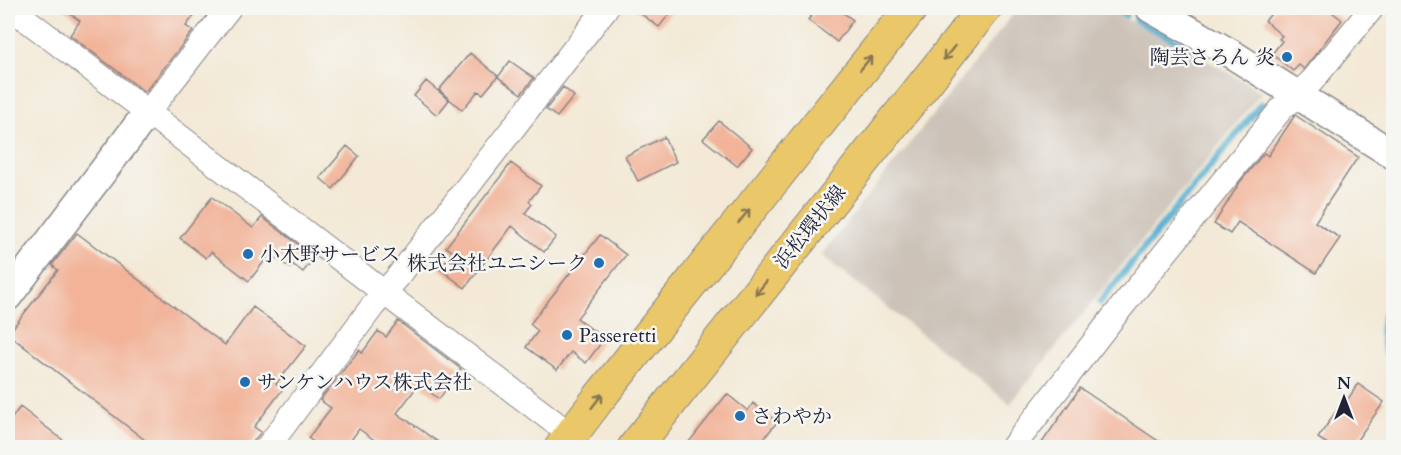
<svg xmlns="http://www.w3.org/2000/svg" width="1401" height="455" viewBox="0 0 1401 455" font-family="Cardo,'Noto Serif JP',serif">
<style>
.industrial{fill:#ccc2b8}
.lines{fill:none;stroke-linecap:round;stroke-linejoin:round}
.stream{stroke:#53aed1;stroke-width:7}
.building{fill:#f2b398}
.minor-casing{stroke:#8a8688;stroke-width:26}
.tertiary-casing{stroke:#8a8688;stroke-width:31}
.primary-casing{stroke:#8a8688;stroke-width:35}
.minor{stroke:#fff;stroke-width:24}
.tertiary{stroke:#fff;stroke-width:28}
.primary{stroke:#eac769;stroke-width:33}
.oneway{stroke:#867452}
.poi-dot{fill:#1f6fb2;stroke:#f6f6f2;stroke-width:2}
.labels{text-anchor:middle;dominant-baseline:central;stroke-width:5;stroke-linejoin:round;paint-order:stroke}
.poi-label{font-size:20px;fill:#22223b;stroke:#f6f6f2;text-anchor:start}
.street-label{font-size:20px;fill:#22223b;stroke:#f6f6f2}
</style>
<rect width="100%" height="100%" fill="#f6f6f2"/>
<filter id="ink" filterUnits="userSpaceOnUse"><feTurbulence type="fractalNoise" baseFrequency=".0167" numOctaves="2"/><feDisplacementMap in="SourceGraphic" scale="12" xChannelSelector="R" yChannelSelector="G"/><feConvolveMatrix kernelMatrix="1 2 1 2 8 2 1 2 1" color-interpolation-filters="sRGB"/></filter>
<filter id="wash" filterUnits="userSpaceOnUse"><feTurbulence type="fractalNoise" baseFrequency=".008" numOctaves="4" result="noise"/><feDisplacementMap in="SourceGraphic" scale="24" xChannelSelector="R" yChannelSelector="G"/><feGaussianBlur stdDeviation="1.35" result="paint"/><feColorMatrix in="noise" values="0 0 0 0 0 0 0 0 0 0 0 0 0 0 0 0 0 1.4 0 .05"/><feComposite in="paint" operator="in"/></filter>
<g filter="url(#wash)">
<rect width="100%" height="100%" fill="#f3e9d6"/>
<path class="industrial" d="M1018,8H1104L1190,51L1262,92L1010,404L821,255Z"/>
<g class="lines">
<path class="stream" d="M1112,8L1126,15
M1136,20L1191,48
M1394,299C1378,319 1378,344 1394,364
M1100,302L1261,104"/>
</g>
<g id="blocks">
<path class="building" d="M62,8H200L186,26L193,31L145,92L70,35L80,21Z
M633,8H674L659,27Z
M818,8H836L853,20L837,42L808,20Z
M1276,8H1327L1342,20L1304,69L1299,65L1293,71L1272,54L1282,41L1279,39L1282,36L1265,21Z
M470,53L498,76L483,94L478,91L462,110L439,90Z
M510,61L534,78L521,94L498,77Z
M426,81L449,100L437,115L414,96Z
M563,87L574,96L557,117L546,109Z
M1295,115L1358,157L1315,222L1340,238L1316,273L1238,222L1230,234L1214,224L1240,182L1264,153L1268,156Z
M719,121L752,148L737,166L703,139Z
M664,137L676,162L638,181L625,156Z
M347,146L359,156L333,189L320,178Z
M511,163L541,186L529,201L532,204L525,213L556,237L544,252L512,226L465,288L440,269L453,252L446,247Z
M212,197L253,228L262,217L315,257L303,272L292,264L290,268L270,254L249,281L211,252L206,258L180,238Z
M77,233L225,345L253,307L306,346L276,384L283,389L254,427L261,432L249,447H154L8,334L58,270L52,265Z
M600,235L626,255L577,318L604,339L586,363L571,352L557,370L526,347L538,331L530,324Z
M398,321L461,369L439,399L419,384L397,413L445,447H384L359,429L346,447H321L308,438L331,408L320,400L359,350L362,353L378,331L386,337Z
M1358,384L1384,402L1352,447H1332L1318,438L1339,407L1342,408Z
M1080,388L1167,447H1039Z
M727,394L748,411L753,403L777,422L757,447H685Z
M20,407L72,447H16L8,441V423Z"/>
</g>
</g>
<g filter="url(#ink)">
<use href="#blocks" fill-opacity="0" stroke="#8a8688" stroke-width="1.5"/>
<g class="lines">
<g class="minor-casing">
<path id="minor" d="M11,8L571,435
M148,112L229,8
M267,448L372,307L397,278L606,8
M1012,448L1112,319L1282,108L1312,81L1372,8"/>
</g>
<g class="tertiary-casing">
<path id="tertiary" d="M1150,8L1230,53L1394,155
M8,296L148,112"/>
</g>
<g class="primary-casing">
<path id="primary" d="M561,448L599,398L911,8
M634,448L985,8"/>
</g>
<use href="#minor" class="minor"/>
<use href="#tertiary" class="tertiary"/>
<use href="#primary" class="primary"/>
</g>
<defs><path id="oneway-shaft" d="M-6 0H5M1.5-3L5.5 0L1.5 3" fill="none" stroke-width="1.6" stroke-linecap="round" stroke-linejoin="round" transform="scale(1.5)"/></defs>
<g class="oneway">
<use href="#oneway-shaft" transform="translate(949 53) rotate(129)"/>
<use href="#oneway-shaft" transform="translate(866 63) rotate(-51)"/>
<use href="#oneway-shaft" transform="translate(744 216) rotate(-51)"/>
<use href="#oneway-shaft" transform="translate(761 288) rotate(129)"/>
<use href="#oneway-shaft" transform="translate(597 401) rotate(-52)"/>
</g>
</g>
<g class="poi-dot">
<circle cx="1287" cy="57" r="6"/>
<circle cx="248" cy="254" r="6"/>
<circle cx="599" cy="263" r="6"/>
<circle cx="567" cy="335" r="6"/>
<circle cx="245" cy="382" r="6"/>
<circle cx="740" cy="416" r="6"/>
</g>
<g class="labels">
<g class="poi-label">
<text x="1275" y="57" text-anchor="end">陶芸さろん 炎</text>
<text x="260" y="254">小木野サービス</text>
<text x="587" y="263" text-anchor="end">株式会社ユニシーク</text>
<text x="579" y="335">Passeretti</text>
<text x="257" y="382">サンケンハウス株式会社</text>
<text x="752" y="416">さわやか</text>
</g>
<g class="street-label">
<text transform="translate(810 227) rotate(-51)">浜松環状線</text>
</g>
</g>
<rect width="1401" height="455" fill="none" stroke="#f6f6f2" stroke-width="30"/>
<g transform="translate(1344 398)" stroke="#f6f6f2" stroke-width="4.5" paint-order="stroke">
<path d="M0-4.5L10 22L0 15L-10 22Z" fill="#22223b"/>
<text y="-9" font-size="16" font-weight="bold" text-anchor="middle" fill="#22223b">N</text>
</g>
</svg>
